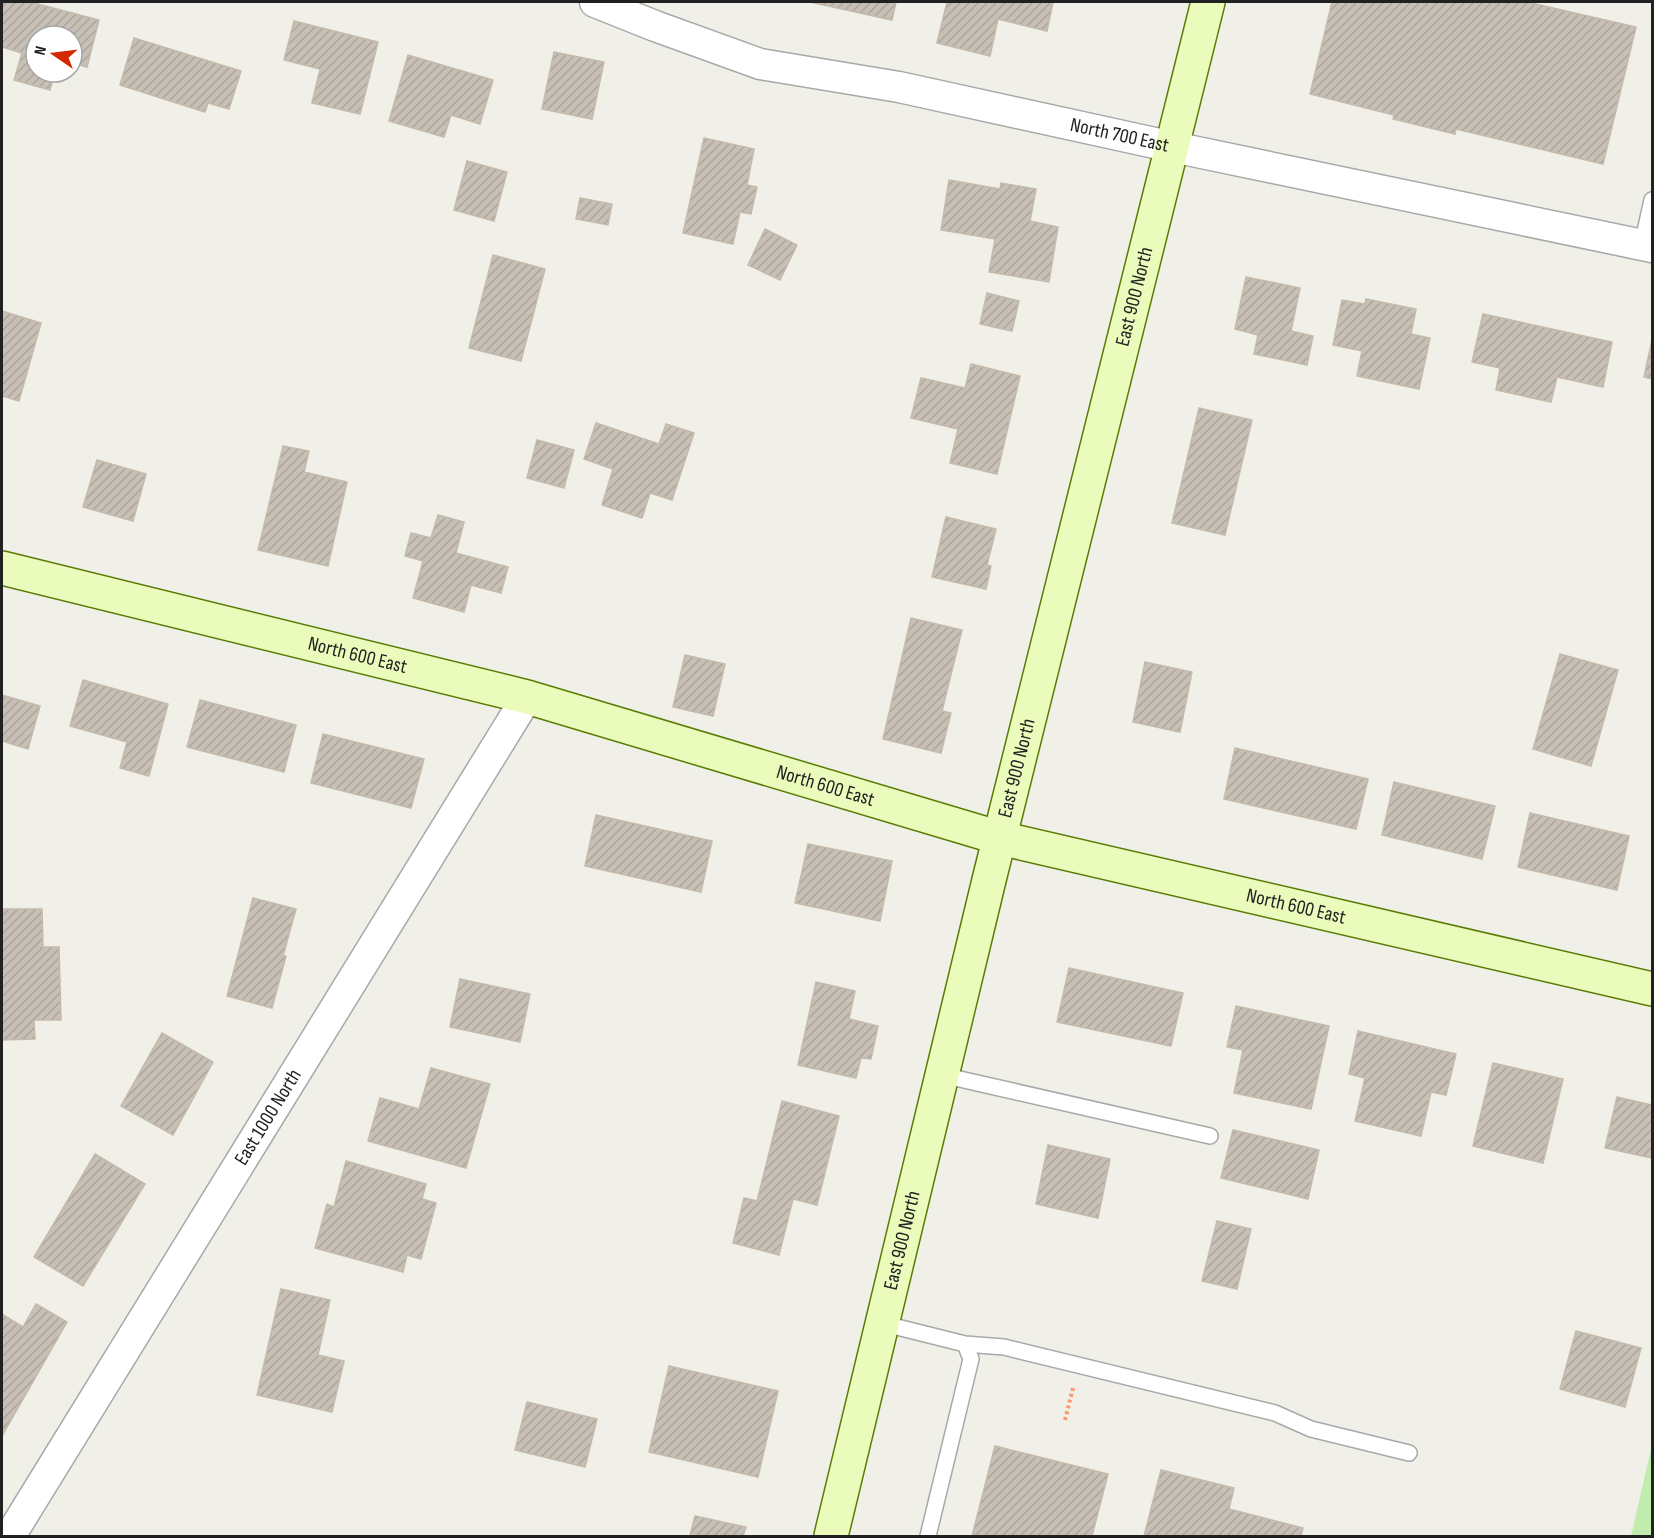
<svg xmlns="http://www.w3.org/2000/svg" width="1654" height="1538" viewBox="0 0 1654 1538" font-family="'Sofia Sans Condensed',sans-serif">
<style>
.grass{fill:#c0ecad}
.building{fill:url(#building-hatch);stroke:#c4baa9;stroke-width:1.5}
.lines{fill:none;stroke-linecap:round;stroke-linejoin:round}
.lane-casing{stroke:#a8a8a8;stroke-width:18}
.street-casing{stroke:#a8a8a8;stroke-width:33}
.secondary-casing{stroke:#587d03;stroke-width:36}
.path{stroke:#fc986e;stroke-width:4;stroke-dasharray:3 3;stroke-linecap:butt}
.lane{stroke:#fff;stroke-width:15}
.street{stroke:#fff;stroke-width:30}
.secondary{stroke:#ebfbbc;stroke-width:33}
.labels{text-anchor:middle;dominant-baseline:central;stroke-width:4.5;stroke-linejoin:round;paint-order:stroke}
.street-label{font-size:20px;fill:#212121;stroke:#fff}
</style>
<defs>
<pattern id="building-hatch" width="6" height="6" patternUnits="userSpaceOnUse" patternTransform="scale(1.5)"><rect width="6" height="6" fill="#c7c0b7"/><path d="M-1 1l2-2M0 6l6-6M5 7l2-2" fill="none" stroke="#aba59d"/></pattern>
</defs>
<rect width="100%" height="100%" fill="#f1f0e8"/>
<path class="grass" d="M1652,1445V1536H1631Z"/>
<path class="building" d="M2,2H30L99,20L87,67L72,63V36H36V72H55L50,90L14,80L22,53L2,47Z
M810,2H896L892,20Z
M947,2H1053L1047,31L998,19L990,56L937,43Z
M1332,2H1527L1636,27L1603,164L1456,129L1455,134L1393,119L1394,115L1310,94Z
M294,21L378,42L360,114L312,103L320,69L284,60Z
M134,38L241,71L229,109L208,103L205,112L120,85Z
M554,52L604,62L592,119L542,109Z
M408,55L493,80L480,124L451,115L444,137L389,121Z
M704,138L754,149L747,185L757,187L751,214L740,212L733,244L683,233Z
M467,161L507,172L494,221L454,210Z
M949,180L1000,189L1001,183L1036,189L1030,221L1058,227L1049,282L989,272L995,239L941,230Z
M580,198L612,204L608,225L576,219Z
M765,229L797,245L780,280L748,265Z
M493,255L545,269L521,361L469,348Z
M1246,277L1300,288L1291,331L1313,336L1307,365L1254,354L1258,335L1235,329Z
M987,293L1019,301L1012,331L980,324Z
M1366,299L1416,309L1411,334L1430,338L1419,389L1357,376L1362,351L1333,345L1342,300L1365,304Z
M2,311L41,323L19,401L2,396Z
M1483,314L1612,342L1603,387L1557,377L1551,402L1496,390L1500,368L1472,362Z
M1652,340V379L1644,377Z
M971,364L1020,376L997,474L950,463L958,429L911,418L921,378L965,388Z
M1199,408L1252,420L1225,535L1172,523Z
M596,423L659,444L666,424L694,433L672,500L650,493L642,518L602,505L613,469L584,459Z
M537,440L574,450L564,488L527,478Z
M283,446L309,451L304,472L347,482L328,566L258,550Z
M97,460L146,474L133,521L83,507Z
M438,515L464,522L456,553L508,567L501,593L471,585L464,612L413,598L423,561L405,556L411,533L431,538Z
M946,517L996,529L987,565L991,566L986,589L932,577Z
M911,618L962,630L942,711L951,713L941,753L883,739Z
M1560,654L1618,670L1591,766L1533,749Z
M685,655L725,664L713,716L673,707Z
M1145,662L1192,672L1180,732L1133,722Z
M83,680L168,704L149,776L120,768L127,742L70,726Z
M2,695L40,706L28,749L2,741Z
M200,700L296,725L284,772L187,747Z
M323,734L424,759L411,808L311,783Z
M1235,748L1368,779L1356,829L1224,799Z
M1394,782L1495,806L1482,859L1382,835Z
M1530,813L1629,836L1617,890L1518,867Z
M596,815L712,841L701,892L585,866Z
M808,844L892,861L880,921L795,903Z
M253,898L296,909L283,956H286L272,1008L227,996Z
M2,909H42L43,947H59L61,1020H34L35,1039L2,1040Z
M1069,968L1183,993L1171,1046L1057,1022Z
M460,979L530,994L520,1042L450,1027Z
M816,982L855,991L849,1019L878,1026L871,1059L861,1058L856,1078L798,1065Z
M1236,1006L1329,1026L1311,1109L1234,1093L1243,1050L1227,1047Z
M1358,1031L1456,1054L1446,1095L1431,1092L1421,1136L1355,1121L1365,1078L1349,1074Z
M162,1033L213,1062L173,1135L121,1106Z
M1493,1063L1563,1079L1543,1163L1473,1146Z
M431,1068L490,1084L466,1168L368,1141L380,1098L419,1109Z
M1617,1097L1652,1105V1158L1605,1148Z
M782,1101L839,1116L817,1205L793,1199L779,1255L733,1243L744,1198L757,1201Z
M1233,1130L1319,1150L1308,1199L1221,1178Z
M1048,1145L1110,1159L1098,1218L1036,1204Z
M95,1154L145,1184L83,1286L34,1257Z
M346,1161L426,1184L422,1199L436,1203L421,1259L407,1255L403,1272L315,1248L327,1204L334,1207Z
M1217,1221L1251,1229L1237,1289L1202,1281Z
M281,1289L330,1300L318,1355L344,1361L332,1412L257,1395Z
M36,1304L67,1322L2,1436V1314L23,1327Z
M1576,1331L1641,1348L1625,1407L1560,1389Z
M669,1366L778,1391L758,1477L649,1452Z
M527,1402L597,1419L585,1467L515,1450Z
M995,1446L1108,1474L1092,1536H972Z
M1161,1470L1234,1488L1229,1509L1303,1528L1301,1536H1144Z
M695,1516L746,1527L743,1536H690Z"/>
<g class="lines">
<g class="lane-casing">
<path id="lane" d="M1642,245L1652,200
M942,1075L1210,1136
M881,1323L965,1344L1004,1347L1275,1413L1311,1429L1409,1453
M928,1536L971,1359L965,1344"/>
</g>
<g class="street-casing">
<g id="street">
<path id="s1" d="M595,2L655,26L760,64L899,87L1173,147L1652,247"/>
<path id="s2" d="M10,1536L527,697"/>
</g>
</g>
<g class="secondary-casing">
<g id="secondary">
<path id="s3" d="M2,568L527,697L1000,838L1652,989"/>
<path id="s4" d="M831,1536L989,880L1208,2"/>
</g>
</g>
<path class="path" d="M1065,1420L1073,1388"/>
<use href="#lane" class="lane"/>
<use href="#street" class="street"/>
<use href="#secondary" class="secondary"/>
</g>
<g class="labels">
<g class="street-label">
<text stroke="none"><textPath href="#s1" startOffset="543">North 700 East</textPath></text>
<text stroke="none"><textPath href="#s4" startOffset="1276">East 900 North</textPath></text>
<text stroke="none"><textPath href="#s3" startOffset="366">North 600 East</textPath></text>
<text stroke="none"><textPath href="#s4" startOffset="790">East 900 North</textPath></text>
<text stroke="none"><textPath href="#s3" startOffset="852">North 600 East</textPath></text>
<text stroke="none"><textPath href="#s3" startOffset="1338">North 600 East</textPath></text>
<text stroke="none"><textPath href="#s2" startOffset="492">East 1000 North</textPath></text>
<text stroke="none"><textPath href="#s4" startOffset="304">East 900 North</textPath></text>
</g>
</g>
<rect width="1654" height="1538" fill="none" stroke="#212121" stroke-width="6"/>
<g transform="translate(54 54) rotate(284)"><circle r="28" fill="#ffffff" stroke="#a6a6a6" stroke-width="1.5"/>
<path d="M0-4.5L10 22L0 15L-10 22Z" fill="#d22900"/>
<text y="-9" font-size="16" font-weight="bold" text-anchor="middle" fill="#212121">N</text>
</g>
</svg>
